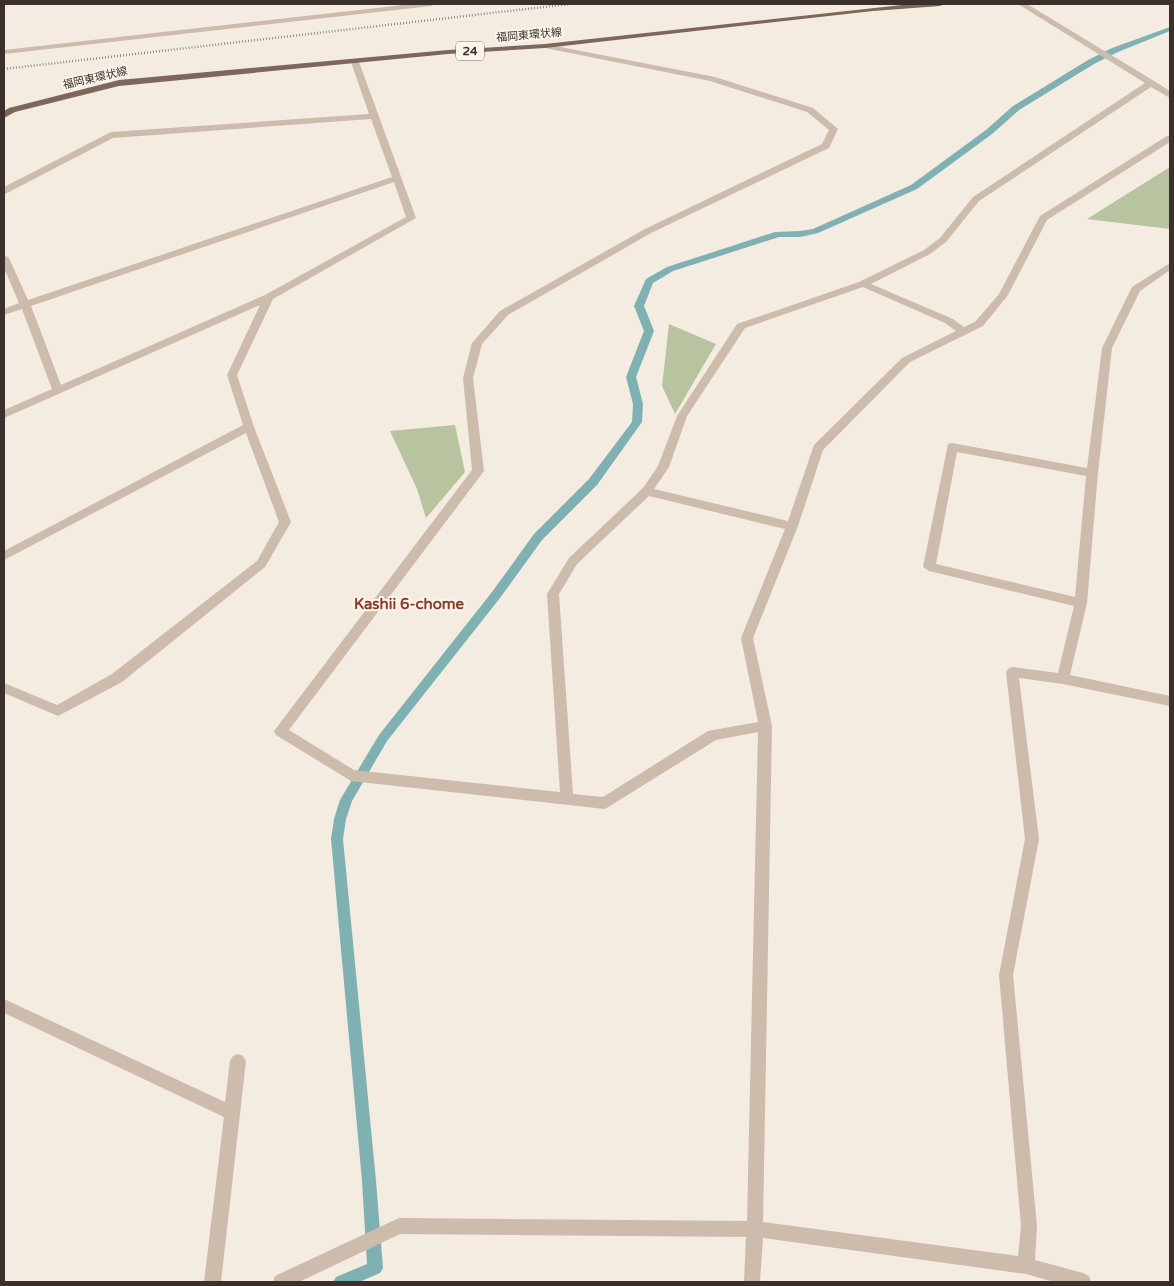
<svg xmlns="http://www.w3.org/2000/svg" width="1174" height="1286" viewBox="0 0 1174 1286" font-family="'Varela Round','Noto Sans JP',sans-serif">
<style>
.green{fill:#b8c4a0}
.lines{fill:none;stroke-linecap:round;stroke-linejoin:round}
.stream{fill:#7fb0b2;fill-rule:evenodd}
.minor{fill:#cdbbac;fill-rule:evenodd}
.major{fill:#7d675c;fill-rule:evenodd}
.rail{stroke:#3b302b;stroke-width:2.5;stroke-dasharray:0.5 2.5;stroke-linecap:butt}
.labels{text-anchor:middle;dominant-baseline:central;stroke-width:4;stroke-linejoin:round;paint-order:stroke}
.far-street-label{font-size:11px;fill:#3b302b;stroke:#fbf5ee}
.shield{fill:#fbf5ee;stroke:#756b66;stroke-width:1}
.shield-label{font-size:12px;font-weight:bold;fill:#3b302b}
.neighbourhood-label{font-size:15px;font-weight:bold;fill:#8c3b22;stroke:#fbf5ee}
</style>
<rect width="100%" height="100%" fill="#f4ebe1"/>
<path class="green" d="M1170,167V229L1087,219Z
M669,324L716,344L675,414L662,386Z
M455,425L465,472L426,518L417,489L390,431Z"/>
<g class="lines">
<path class="stream" d="M1170,27V31L1118,52L1094,64L1019,110L992,134L917,189L818,233L800,237H779L673,271L653,283L644,306L654,331L636,377L643,404L642,422L597,485L542,540L500,598L387,741L352,801L346,819L343,839L376,1181L383,1268L380,1273L359,1282H333L336,1277L367,1264L362,1181L331,839L334,819L340,800L379,735L492,592L534,534L589,479L632,422L633,404L626,377L644,331L634,306L646,279L667,267L775,232L800,231L813,229L911,185L986,130L1013,106L1088,60L1112,48Z"/>
<path class="minor" d="M412,4H435L431,6L4,54V50Z
M1018,4H1027L1154,81L1170,91V98L1151,87L979,201L946,242L930,254L871,284L953,319L964,327L975,322L999,294L1040,216L1167,136L1170,135V142L1047,220L1008,295L983,326L910,362L823,450L798,526L753,638L772,726L763,1222L1018,1256L1021,1226L999,975L1025,839L1006,672L1008,669L1012,667L1058,673L1074,606L929,571L923,567L948,444L952,443L1087,468L1102,348L1132,287L1170,263V270L1140,291L1112,348L1098,473L1087,603L1070,675L1170,696V706L1063,684L1019,678L1039,839L1013,975L1037,1226L1035,1260L1083,1273L1089,1276L1091,1282H1054L1026,1274L763,1238L760,1282H744L746,1237L400,1234L299,1282H273L275,1276L399,1218L747,1221L758,732L716,740L605,809L351,781L276,735L274,731L472,470L463,378L472,343L500,311L645,229L822,144L829,130L807,112L710,81L545,48L541,46L545,44L715,77L813,108L838,129L829,148L651,233L508,315L482,344L473,378L484,471L289,730L354,770L560,792L547,594L569,558L643,488L658,466L677,416L737,324L859,282L924,250L940,238L973,197L1145,83ZM863,287L945,323L956,331L902,358L814,445L788,521L654,489L669,467L687,416L745,328ZM957,452L1086,476L1075,597L936,564ZM649,496L785,529L741,638L758,722L708,731L603,797L573,794L559,594L577,564Z
M355,59L359,62L416,218L273,299L237,375L254,427L291,522L265,567L122,682L58,716L4,693V683L57,705L112,674L257,561L279,522L246,433L4,560V551L243,425L227,375L260,305L4,418V410L52,389L22,309L4,315V309L19,303L4,268V255L9,258L28,300L392,177L371,119L113,138L7,193L4,194V187L111,132L369,114L351,62ZM394,182L406,217L265,295L61,385L31,306Z
M4,999L225,1102L230,1061L233,1056L238,1054L243,1056L246,1061L221,1282H204L224,1117L4,1013Z"/>
<path class="major" d="M911,4H944L940,6L873,11L545,48L448,54L119,86L15,112L4,118V111L9,108L119,80L448,50L545,44Z"/>
<path class="rail" d="M4,69L570,4"/>
</g>
<g class="labels">
<g class="far-street-label">
<text transform="translate(529 35) rotate(-5)">福岡東環状線</text>
<text transform="translate(95 78) rotate(-13)">福岡東環状線</text>
</g>
<rect class="shield" x="456" y="41.5" width="28" height="19" rx="4"/>
<g class="shield-label">
<text x="470" y="51">24</text>
</g>
<g class="neighbourhood-label">
<text x="409" y="604">Kashii 6-chome</text>
</g>
</g>
<rect width="1174" height="1286" fill="none" stroke="#3b302b" stroke-width="10"/>
</svg>
